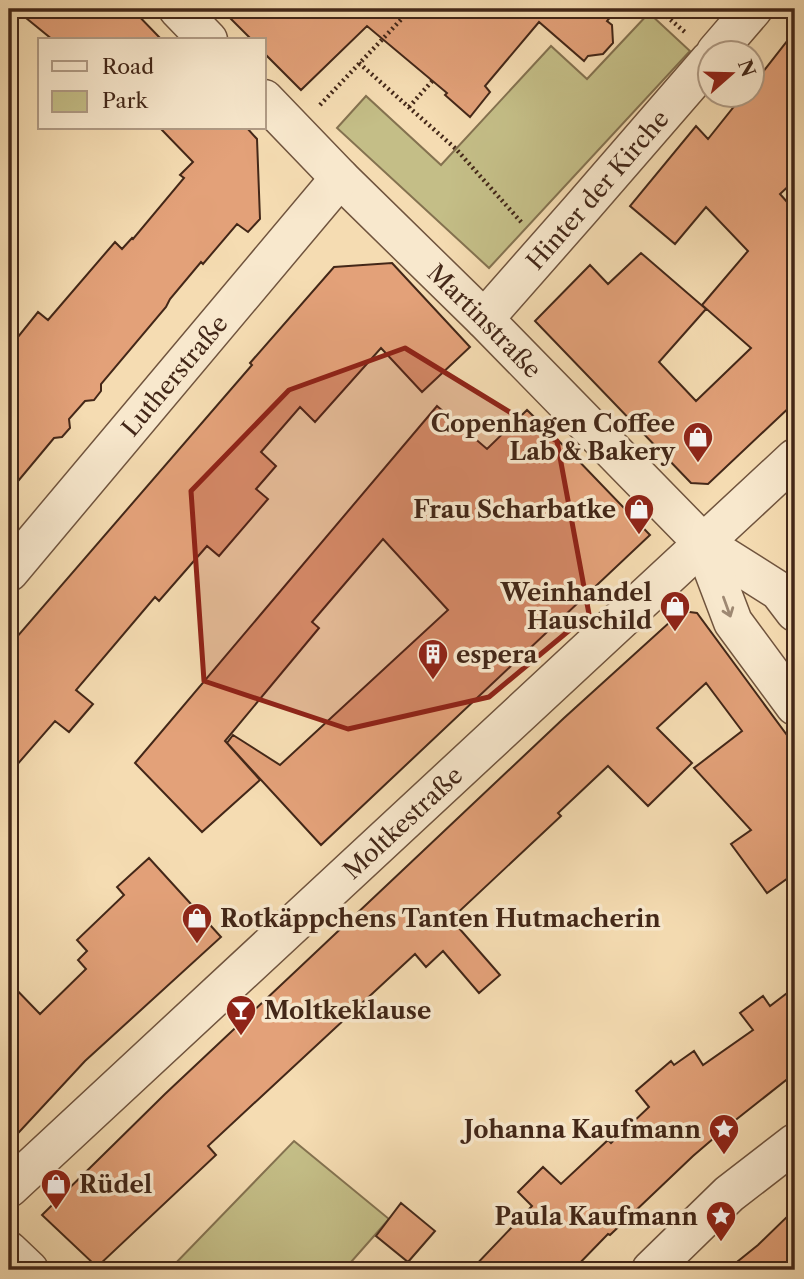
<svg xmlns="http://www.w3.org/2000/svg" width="804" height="1279" viewBox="0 0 804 1279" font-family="'Libre Caslon Text',serif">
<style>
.green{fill:#c4be87;stroke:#847250;stroke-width:2}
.building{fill:#e3a179;stroke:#432718;stroke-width:2}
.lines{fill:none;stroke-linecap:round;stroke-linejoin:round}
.minor-casing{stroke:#70543e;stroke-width:41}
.path{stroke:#432718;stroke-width:4.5;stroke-dasharray:2 3.5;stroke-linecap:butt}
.minor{stroke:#f8e8cd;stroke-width:38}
.oneway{stroke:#9e8872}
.marked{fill:#8f2418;fill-opacity:0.2;stroke:#8f2418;stroke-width:5;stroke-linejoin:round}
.labels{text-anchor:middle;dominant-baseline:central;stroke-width:7;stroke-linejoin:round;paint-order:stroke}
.street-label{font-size:24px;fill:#432718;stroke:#f8e8cd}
.poi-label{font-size:24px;font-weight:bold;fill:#432718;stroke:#f8e8cd;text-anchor:end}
</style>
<rect width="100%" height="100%" fill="#f5dcb2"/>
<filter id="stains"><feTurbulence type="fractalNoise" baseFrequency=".00286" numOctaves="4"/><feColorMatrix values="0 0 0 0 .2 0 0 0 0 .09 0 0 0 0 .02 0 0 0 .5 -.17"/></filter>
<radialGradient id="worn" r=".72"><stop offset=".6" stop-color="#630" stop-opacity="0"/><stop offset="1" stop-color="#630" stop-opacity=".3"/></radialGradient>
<path class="green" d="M649,13L690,51L489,268L337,128L366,96L441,165L551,46L587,79Z
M294,1141L389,1219L344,1270H169Z"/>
<path class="building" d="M15,9H132L162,40H53Z
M221,9H617L607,21L612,25L613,43L603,54L588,56L584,61L539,22L485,86L490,92L470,117L445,95L447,93L367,26L301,90L264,53V40H252Z
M795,31V180L780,194L795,211V402L708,484L691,483L535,321L590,265L608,284L641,253L706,309L659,362L696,401L751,348L702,305L748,251L706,207L675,244L630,206L696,126L708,139L744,94H752V86Z
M160,128H247L257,139L260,219L248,232L237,224L203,264L201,262L170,299L166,307L101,384V391L94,400L85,401L69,419L70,428L62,437L54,438L9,492V348L38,312L48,320L115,242L122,249L132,238L133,239L184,178L180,175L193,162Z
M392,263L470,347L422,392L381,348L315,422L300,407L261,452L276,466L256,489L268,499L219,556L207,546L159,601L155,597L76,690L93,704L69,732L55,721L9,774V646L252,365L250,363L334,267Z
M437,406L487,449L527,410L573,455L650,535L321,845L227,743L233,735L280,765L448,610L383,539L312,622L319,628L225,741L260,780L202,832L135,763Z
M682,611L697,613L795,746V873L767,893L731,844L751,830L694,768L742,731L706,683L657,728L692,763L648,806L608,766L558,813L561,816L451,919L500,975L479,993L443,951L426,967L415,954L208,1146L216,1155L97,1267L42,1215L165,1094L298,969L564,718Z
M149,858L221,937L85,1061L9,1143V982L40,1014L86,969L78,960L87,951L77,940L124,895L117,887Z
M795,987V1073L728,1126L693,1156L610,1235L608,1234L573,1270H471L532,1206L518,1192L543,1167L561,1184L608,1140L611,1143L649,1107L636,1091L671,1061L674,1065L694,1051L703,1065L753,1030L740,1013L763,996L770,1006Z
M401,1203L435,1231L408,1262L376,1236Z
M795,1209V1270H727L758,1245Z"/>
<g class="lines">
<g class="minor-casing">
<g id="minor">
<path d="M178,9L208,40"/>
<path d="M716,52L753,9"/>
<path id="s1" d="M264,99L340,178L484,319L703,543L779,591L795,612"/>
<path id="s2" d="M484,319L580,210L710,60"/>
<path d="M703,543L733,622L795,706"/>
<path id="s3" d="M9,572L340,178"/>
<path id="s4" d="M9,1188L795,458"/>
<path d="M9,1251L29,1270"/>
<path d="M651,1270L729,1194L795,1143"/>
</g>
</g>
<path class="path" d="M658,9L686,33
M359,63L456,149L522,223
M320,105L411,9
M409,107L434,79"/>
<use href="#minor" class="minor"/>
</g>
<defs><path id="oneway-shaft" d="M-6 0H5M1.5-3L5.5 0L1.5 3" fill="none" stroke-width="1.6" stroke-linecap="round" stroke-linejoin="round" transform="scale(1.75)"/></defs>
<use class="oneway" href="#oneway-shaft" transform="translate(727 607) rotate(70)"/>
<path class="marked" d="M405,348L557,441L589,614L489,697L348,729L204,681L191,491L289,390Z"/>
<defs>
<g id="shop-pin" transform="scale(1.575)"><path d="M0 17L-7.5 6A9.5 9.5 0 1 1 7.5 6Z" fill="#8f2418" stroke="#f8e8cd"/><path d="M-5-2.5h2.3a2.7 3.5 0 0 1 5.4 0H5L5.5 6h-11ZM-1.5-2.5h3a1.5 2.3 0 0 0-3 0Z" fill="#fff"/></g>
<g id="building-pin" transform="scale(1.575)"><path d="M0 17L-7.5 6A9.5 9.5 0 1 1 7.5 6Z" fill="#8f2418" stroke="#f8e8cd"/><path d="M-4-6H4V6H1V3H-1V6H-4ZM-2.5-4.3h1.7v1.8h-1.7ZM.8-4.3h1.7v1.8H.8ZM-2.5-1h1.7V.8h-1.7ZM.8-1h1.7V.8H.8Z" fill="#fff"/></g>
<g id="bar-pin" transform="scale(1.575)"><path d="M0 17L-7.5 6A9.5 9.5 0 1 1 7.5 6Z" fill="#8f2418" stroke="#f8e8cd"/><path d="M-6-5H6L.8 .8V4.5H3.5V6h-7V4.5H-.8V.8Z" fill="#fff"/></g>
<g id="sight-pin" transform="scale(1.575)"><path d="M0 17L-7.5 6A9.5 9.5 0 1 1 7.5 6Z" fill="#8f2418" stroke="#f8e8cd"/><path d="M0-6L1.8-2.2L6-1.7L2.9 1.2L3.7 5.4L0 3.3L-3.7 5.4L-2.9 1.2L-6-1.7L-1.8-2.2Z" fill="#fff"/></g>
</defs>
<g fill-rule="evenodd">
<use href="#shop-pin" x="698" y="437"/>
<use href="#shop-pin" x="639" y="509"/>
<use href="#shop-pin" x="675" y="606"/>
<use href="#building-pin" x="433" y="654"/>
<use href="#shop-pin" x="197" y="918"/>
<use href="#bar-pin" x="241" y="1010"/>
<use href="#sight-pin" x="724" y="1129"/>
<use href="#shop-pin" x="56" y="1184"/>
<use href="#sight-pin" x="721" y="1216"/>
</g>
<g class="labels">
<g class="street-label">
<text stroke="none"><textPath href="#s2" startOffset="172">Hinter der Kirche</textPath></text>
<text stroke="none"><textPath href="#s1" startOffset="313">Martinstraße</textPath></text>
<text stroke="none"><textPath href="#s3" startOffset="257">Lutherstraße</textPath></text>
<text stroke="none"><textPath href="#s4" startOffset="537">Moltkestraße</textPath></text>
</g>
<g class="poi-label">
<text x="675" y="423">Copenhagen Coffee<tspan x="675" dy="28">Lab &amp; Bakery</tspan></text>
<text x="616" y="509">Frau Scharbatke</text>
<text x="652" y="592">Weinhandel<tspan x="652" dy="28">Hauschild</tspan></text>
<text x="456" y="654" text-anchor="start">espera</text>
<text x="220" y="918" text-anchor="start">Rotkäppchens Tanten Hutmacherin</text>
<text x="264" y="1010" text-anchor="start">Moltkeklause</text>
<text x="701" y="1129">Johanna Kaufmann</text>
<text x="79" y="1184" text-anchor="start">Rüdel</text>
<text x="698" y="1216">Paula Kaufmann</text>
</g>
</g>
<rect width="804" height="1279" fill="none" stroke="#f5dcb2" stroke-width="35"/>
<rect x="10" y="10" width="783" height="1258" fill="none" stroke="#432718" stroke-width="3.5"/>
<rect x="18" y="18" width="769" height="1244" fill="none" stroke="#432718" stroke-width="2"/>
<rect x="38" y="38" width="228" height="91" fill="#f8e8cd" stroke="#b09b85" stroke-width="2"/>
<rect x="52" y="61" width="35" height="10" fill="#f8e8cd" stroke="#b09b85" stroke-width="2"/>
<text x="102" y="74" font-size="21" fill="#432718">Road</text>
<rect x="52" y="91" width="35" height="21" fill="#c4be87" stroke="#b09b85" stroke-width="2"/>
<text x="102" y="108" font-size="21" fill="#432718">Park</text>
<g transform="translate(731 74) rotate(70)"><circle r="33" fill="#f8e8cd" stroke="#b09b85" stroke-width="2"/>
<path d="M0-5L12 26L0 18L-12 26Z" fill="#8f2418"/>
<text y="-10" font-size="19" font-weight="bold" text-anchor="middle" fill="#432718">N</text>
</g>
<rect width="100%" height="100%" filter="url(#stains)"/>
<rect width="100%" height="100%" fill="url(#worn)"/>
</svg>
